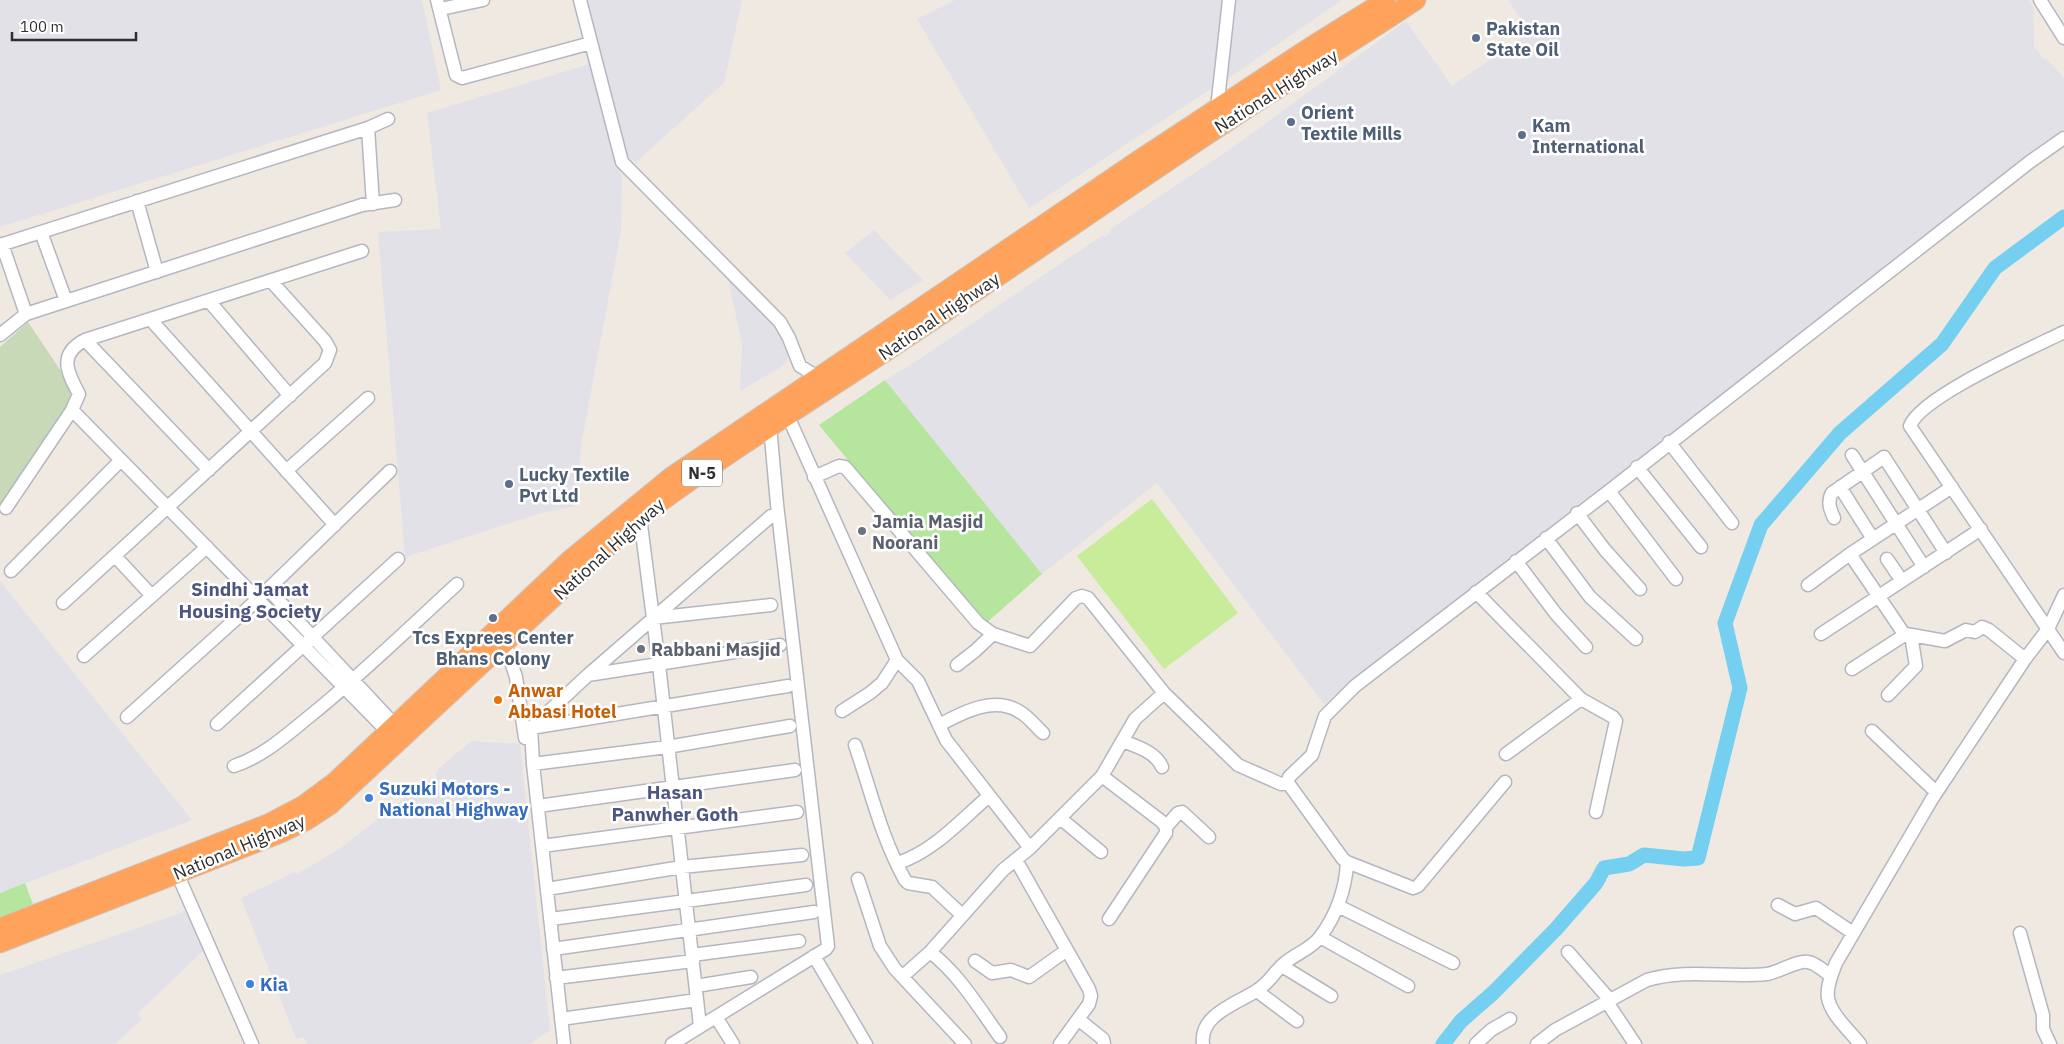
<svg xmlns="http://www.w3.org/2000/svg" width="2064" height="1044" viewBox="0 0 2064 1044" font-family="'IBM Plex Sans',sans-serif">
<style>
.industrial{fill:#e3e1e8}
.green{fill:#b6e59e}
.cemetery{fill:#c8d9b8}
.pitch{fill:#c9ec9a}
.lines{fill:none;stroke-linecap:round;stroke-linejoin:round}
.river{stroke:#75cff0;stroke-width:15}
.minor-casing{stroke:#b4b7c1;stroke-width:15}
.highway-casing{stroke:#c9c9c9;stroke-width:21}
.minor{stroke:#fff;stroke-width:12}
.highway{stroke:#ffa35c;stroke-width:19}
.service-dot{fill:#5c6f8a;stroke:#fff;stroke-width:2}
.worship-dot{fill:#6b7280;stroke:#fff;stroke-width:2}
.food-dot{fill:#e8710a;stroke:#fff;stroke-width:2}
.shop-dot{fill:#3f7fe0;stroke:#fff;stroke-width:2}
.labels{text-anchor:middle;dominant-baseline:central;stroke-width:5;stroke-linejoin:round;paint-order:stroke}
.shield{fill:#fff;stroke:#6d6d6d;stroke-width:1}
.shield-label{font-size:16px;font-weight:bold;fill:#2e2e2e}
.service-label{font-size:18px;font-weight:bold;fill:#4e5e75;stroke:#fff;text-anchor:start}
.street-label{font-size:18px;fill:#2e2e2e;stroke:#fff}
.worship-label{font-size:18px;font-weight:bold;fill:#5b616d;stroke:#fff;text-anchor:start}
.food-label{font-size:18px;font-weight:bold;fill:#c56008;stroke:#fff;text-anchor:start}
.shop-label{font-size:18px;font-weight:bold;fill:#366cbe;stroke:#fff;text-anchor:start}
.neighbourhood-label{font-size:19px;font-weight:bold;fill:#4d5680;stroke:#fff}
</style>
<rect width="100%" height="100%" fill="#efe9e1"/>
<path class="industrial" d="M0,0H422L441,90L0,227Z
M584,0H742L724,83L636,162L626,156Z
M955,0H1223L1212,88L1029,208L917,19Z
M1234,0H1342L1223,82Z
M1508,0H2028L2033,7L2034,46L2044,59H2047L2064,78V129L1324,704L1157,483L1042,574L885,380L915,362L1103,235L1105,237L1111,232L1109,230L1229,150L1406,21L1452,86L1530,32Z
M590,64L622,178L621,231L582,440L575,506L538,514L405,557L378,232L441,229L427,113Z
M874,230L923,280L890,300L845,253Z
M727,274L771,321L788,347L789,354L785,363L778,369L740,391L742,345Z
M0,581L192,820L0,893Z
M471,741L520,744L550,1030L530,1044H307L304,1037L296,1039L241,898L295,872L297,874L341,848L428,779L429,781L437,778L436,774L438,769Z
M187,911L205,949L137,1014L142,1019L115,1044H0V975Z"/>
<path class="green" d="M885,380L1042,574L984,625L819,425Z
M25,883L33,904L0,918V893Z"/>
<path class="cemetery" d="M28,322L75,392L74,399L0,505V347Z"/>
<path class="pitch" d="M1152,499L1238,613L1164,669L1077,556Z"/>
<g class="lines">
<path class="river" d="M1443,1044L1461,1021L1493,993L1556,929L1596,883L1604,868L1629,864L1644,855L1684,859L1698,858L1740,688L1725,623L1761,525L1840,433L1942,344L1995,268L2064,217"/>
<g class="minor-casing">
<path id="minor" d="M437,0L456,75L462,78L591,43
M580,0L622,162L780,322L789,338L800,366L819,378
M2040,0L2064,38
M441,9L483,0
M1217,109L1229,0
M368,128L373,204
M137,201L157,272
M41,232L66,301
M2,244L26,314
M0,245L368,128L388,119
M209,301L290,396
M151,320L335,525
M2064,332C2034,347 1920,397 1910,426L2064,653
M0,335L26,314L362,205L395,200
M85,340L209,470
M72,410L388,732
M787,414L897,660L918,681L946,740L1030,848
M1669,442L1732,523
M1852,455L1924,567
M1637,467L1701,547
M286,471L368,398
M814,477L839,466L845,467L978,623L993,634L1030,646L1076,598L1082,596L1088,598L1164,693L1238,765L1281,784L1288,783L1289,777L1312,755L1325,716L1355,686L1609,491L2031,161L2064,138
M1840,487L1873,539
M1609,491L1676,579
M6,508L72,410L79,394C67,372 58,354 85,340L362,251
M1577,513L1605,550L1640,589
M640,517L659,665L700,1026
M1834,518C1830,509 1827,502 1832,493L1884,457L1946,553
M1546,538L1590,597L1636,639
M1850,554L1904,634
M115,556L152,596
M1887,559L1902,581
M1516,561L1556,614L1586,647
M11,571L121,460
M1808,585L1850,554L1952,487
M268,589L395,725
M1476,592L1581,699L1613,717L1616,721L1596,812
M63,603L325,363L330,350L325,341L271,281
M653,618L771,605
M1821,634L1981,529
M505,643L516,677L525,738
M84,656L207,547
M957,665L975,651L993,634
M1852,669L1906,634L1945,641L1966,630L1975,632L1982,627L1989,630L2025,659
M588,675L780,645
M1888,695L1916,666L1911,635
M842,711L870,693L882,683L897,660
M127,717L258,599L390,471
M217,724L398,559
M939,725C962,713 994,695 1020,712C1029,717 1036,727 1043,733
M531,728L788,686
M1872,731L1936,792
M1122,741C1136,746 1156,752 1162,767
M855,745C871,791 881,837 905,880L908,883L932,887L962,915
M1506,754L1581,699
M533,764L667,747L790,726
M234,766C264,756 285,736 310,716C361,675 408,629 457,584
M1102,776L1161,821L1166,827V833L1109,919
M1288,783L1343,859L1347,862L1413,888L1418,886L1505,782
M538,806L795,770
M1060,818L1101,852
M1166,827L1178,813L1182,812L1209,837
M542,846L797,812
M1016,860L1089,989L1091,996L1089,1004L1060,1044
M898,863C934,851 961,820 989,796
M177,873L252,1044
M858,879L880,946L895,969L965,1044
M547,889L682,867L802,855
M1778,905L1795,914L1816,908L1853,933
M1338,906L1453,963
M551,919L806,885
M2020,933L2043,1015V1029L2050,1044
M1320,937L1408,986
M553,949L814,912
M930,952C959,974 979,1008 1000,1037
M1568,952L1610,1000
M692,955L799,941
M814,956L866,1044
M975,961L992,973L1011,970L1029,977L1067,950
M1282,966L1331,996
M903,976L930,952L1003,870L1030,848L1102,776L1135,719L1164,693
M556,978L693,961
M696,986L751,977
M1257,991L1297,1021
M1607,1002L1635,1044
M716,1017L733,1044
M561,1019L697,1000
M1078,1019L1103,1039L1104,1044
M564,1044L533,764L531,728L588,675L771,516
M672,1044L826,949L828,946L777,504L770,426
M1203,1044C1199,1015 1236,1004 1256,991C1269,984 1275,970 1286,962C1297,953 1311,949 1320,937C1336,916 1346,889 1347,862
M1476,1044L1491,1030L1510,1019
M1537,1044L1555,1030L1647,980C1687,968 1727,978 1767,974C1779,972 1798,960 1808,962C1816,963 1825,972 1831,976
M1860,1044C1850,1031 1831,1015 1828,998C1826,987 1832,974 1836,963L1932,799L2025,659L2048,629L2064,595"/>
</g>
<g class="highway-casing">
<path id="highway" d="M0,928L270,823L304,805L335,782L571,559L671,477L1139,160L1312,46L1386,0
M0,943L281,833L307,820L330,805L640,517C723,455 811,401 897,344C1009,270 1119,193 1231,119C1292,78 1355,41 1416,0"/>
</g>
<use href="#minor" class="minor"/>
<use href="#highway" class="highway"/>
</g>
<g class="service-dot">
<circle cx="1476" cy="38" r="5"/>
<circle cx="1291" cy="122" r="5"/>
<circle cx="1522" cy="135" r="5"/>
<circle cx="509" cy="484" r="5"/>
<circle cx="493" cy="618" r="5"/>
</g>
<g class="worship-dot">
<circle cx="862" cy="531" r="5"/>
<circle cx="641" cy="649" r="5"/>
</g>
<circle class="food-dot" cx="498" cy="700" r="5"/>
<g class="shop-dot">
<circle cx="369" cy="798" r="5"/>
<circle cx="250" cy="984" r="5"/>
</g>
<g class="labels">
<rect class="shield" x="682" y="459.5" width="40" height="27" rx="4"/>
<g class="shield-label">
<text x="702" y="473">N-5</text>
</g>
<g class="service-label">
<text x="1486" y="28">Pakistan<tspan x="1486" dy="21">State Oil</tspan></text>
<text x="1301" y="112">Orient<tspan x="1301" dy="21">Textile Mills</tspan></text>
<text x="1532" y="125">Kam<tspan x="1532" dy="21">International</tspan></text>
<text x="519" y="474">Lucky Textile<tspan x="519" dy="21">Pvt Ltd</tspan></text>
<text x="493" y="637" text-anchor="middle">Tcs Exprees Center<tspan x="493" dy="21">Bhans Colony</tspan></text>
</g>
<g class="street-label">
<text transform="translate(1276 91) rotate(-32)">National Highway</text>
<text transform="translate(939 316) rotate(-34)">National Highway</text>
<text transform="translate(609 549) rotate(-42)">National Highway</text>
<text transform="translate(239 847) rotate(-23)">National Highway</text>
</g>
<g class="worship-label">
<text x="872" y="521">Jamia Masjid<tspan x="872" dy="21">Noorani</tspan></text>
<text x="651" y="649">Rabbani Masjid</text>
</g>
<g class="food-label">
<text x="508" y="690">Anwar<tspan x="508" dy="21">Abbasi Hotel</tspan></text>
</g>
<g class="shop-label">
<text x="379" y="788">Suzuki Motors -<tspan x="379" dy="21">National Highway</tspan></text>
<text x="260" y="984">Kia</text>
</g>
<g class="neighbourhood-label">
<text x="250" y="589">Sindhi Jamat<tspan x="250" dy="22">Housing Society</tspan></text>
<text x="675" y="792">Hasan<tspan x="675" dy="22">Panwher Goth</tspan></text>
</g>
</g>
<path d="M12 32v8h124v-8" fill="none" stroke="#2e2e2e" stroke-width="2.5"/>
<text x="20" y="32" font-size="15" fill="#2e2e2e" stroke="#ffffff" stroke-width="4" paint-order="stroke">100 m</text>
</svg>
